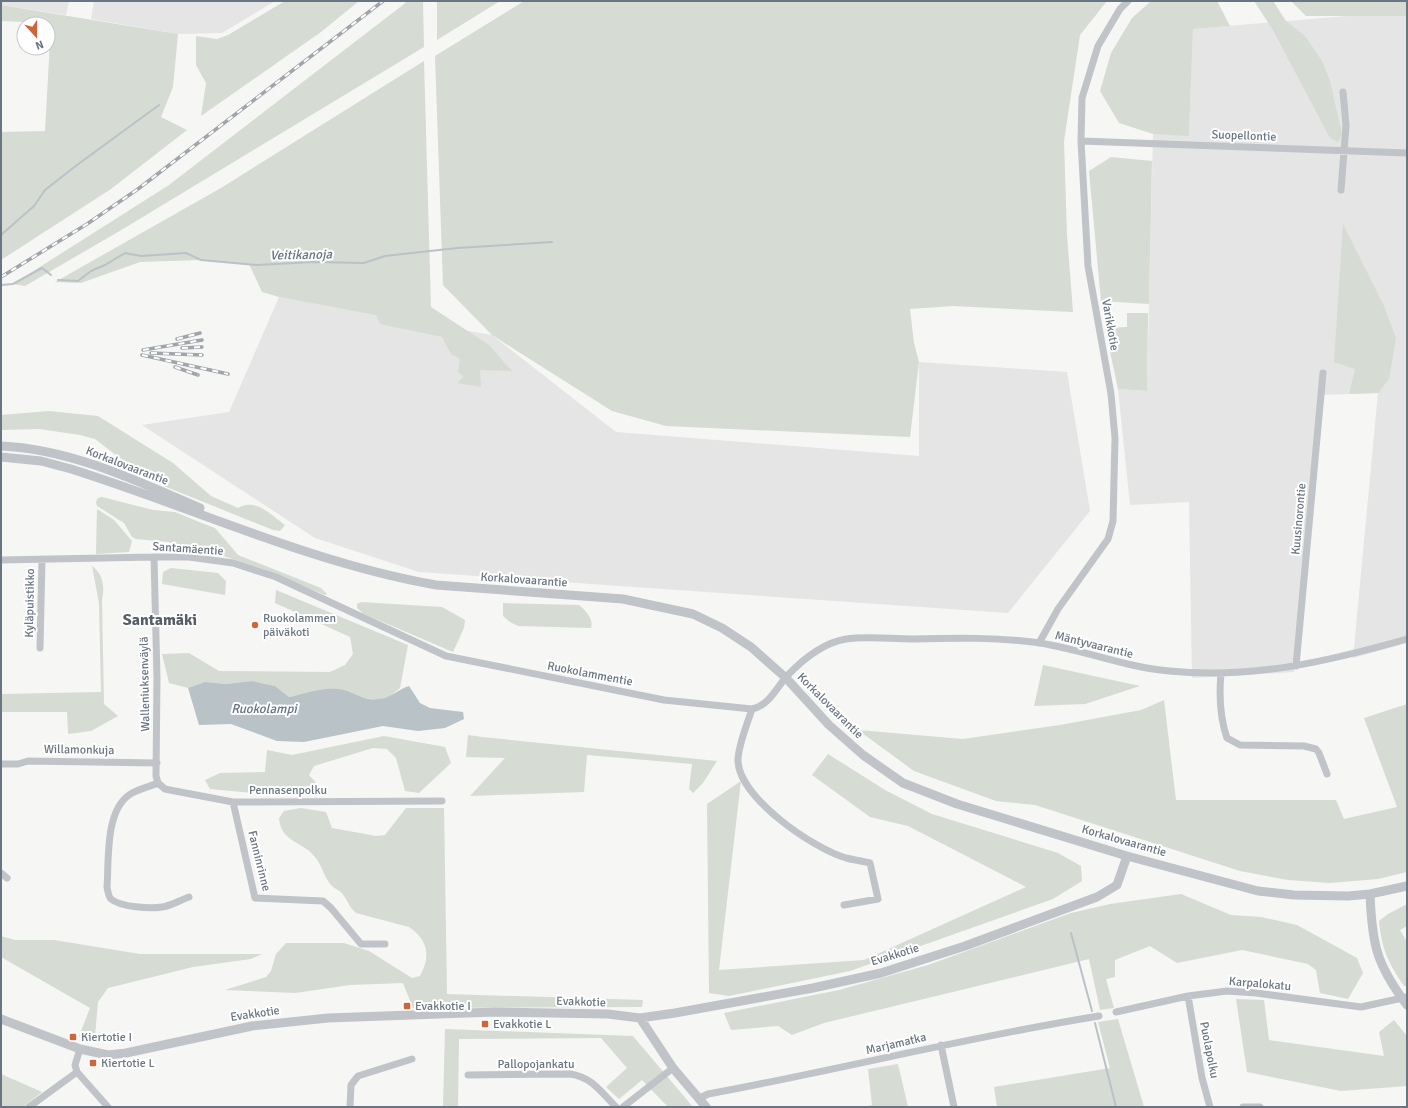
<svg xmlns="http://www.w3.org/2000/svg" width="1408" height="1108" viewBox="0 0 1408 1108" font-family="Signika,sans-serif">
<style>
.built{fill:#e4e5e4}
.green{fill:#d6dbd3}
.water{fill:#b9c2c7}
.lines{fill:none;stroke-linecap:round;stroke-linejoin:round}
.stream{stroke:#b9c2c7;stroke-width:2}
.minor{stroke:#c0c3c7;stroke-width:7}
.tertiary{stroke:#c0c3c7;stroke-width:9}
.rail-casing{stroke:#a0a5aa;stroke-width:3.5}
.rail{stroke:#fff;stroke-width:2;stroke-dasharray:6;stroke-linecap:butt}
.poi-dot{fill:#d0653a;stroke:#fff;stroke-width:1.5}
.labels{text-anchor:middle;dominant-baseline:central;stroke-width:4;stroke-linejoin:round;paint-order:stroke}
.street-label{font-size:12px;fill:#697581;stroke:#fff}
.poi-label{font-size:12px;fill:#697581;stroke:#fff;text-anchor:start}
.water-label{font-size:13px;font-style:italic;fill:#64757e;stroke:#fff}
.district-label{font-size:16px;font-weight:bold;fill:#565f67;stroke:#fff}
</style>
<rect width="100%" height="100%" fill="#f6f6f4"/>
<path class="built" d="M1,1H69L66,15L1,5Z
M94,1H275L222,33L178,34L91,19Z
M1407,11V643L1353,658L1378,393L1321,395L1294,672L1192,678L1189,502L1130,505L1118,389L1147,391L1153,134L1189,135L1193,29Z
M279,297L492,335L616,432L919,456V362L1067,372L1090,511L1008,613L419,572L315,538L142,425L229,412Z"/>
<path class="green" d="M285,1H359L321,32L201,116L206,83L196,65V36L217,39L228,35Z
M408,1H423L424,47L118,232L25,286L13,284L169,185Z
M437,1H500L437,40Z
M524,1H1107L1080,35L1064,141L1067,235L1073,312L953,306L910,309L914,343L919,362L910,437L666,426L612,411L492,335L443,285L435,56Z
M1151,1H1217L1230,26L1193,29L1189,136L1153,134L1119,123L1100,91L1111,53L1132,18Z
M1254,1H1273L1286,21L1305,36L1322,61L1330,81L1340,125L1342,134L1338,142L1330,138L1273,30Z
M1291,1H1407V16H1306Z
M1,5L178,34L173,87L161,117L187,130L111,189L1,260V132L45,131L51,23L1,21Z
M424,61L431,307L489,345L512,371L480,370L481,387L457,383L464,377L458,372L460,359L451,354L442,337L380,324L376,315L279,297L262,292L249,264L201,260L140,262L81,283L55,282L221,188Z
M1111,157L1152,161L1149,304L1101,301L1089,171Z
M1343,224L1383,304L1396,338L1389,379L1378,393L1349,394L1355,369L1334,362Z
M1127,313H1148L1147,391L1118,389L1105,328L1127,327Z
M49,411L98,416L173,463L211,496L238,508C256,498 270,514 285,525L280,531L273,530L154,482L134,469L95,439L80,435L39,429L1,430V415Z
M102,497L153,510L175,512L199,522L215,528L238,555L321,588L327,594L325,595L262,569L220,555L199,552L168,542L136,539L132,537L124,523L97,506L96,502L98,498Z
M97,509L114,520L132,541L129,552L96,554Z
M92,566C103,574 105,586 102,600L104,704L118,716L91,731L68,734L67,712H1V694L101,692L99,603Z
M171,568L218,573L226,581L225,595L162,584L163,572Z
M276,590L408,645L400,688L390,696L378,700L359,697L338,689L289,697L275,686L252,681L226,684L205,682L188,688L169,683L162,654L189,653L219,671L330,672L345,665L353,654L350,637L275,603Z
M361,602L442,607L465,620L464,628L453,652L364,614L357,608V604Z
M503,603L579,605C586,611 594,619 591,628L518,626L510,622L503,616Z
M1043,665L1140,686L1085,704L1034,706Z
M1164,700L1176,800H1336L1344,819L1397,807L1364,718L1407,704V872L1378,879L1330,883L1288,880L1240,871L1035,805L996,801L914,771L858,730L963,739L1060,725L1141,710Z
M468,735L482,737L717,761L703,783L693,793L689,789L692,764L587,755L584,792L470,796L505,758L466,757Z
M384,736L445,747L451,763L419,793L405,791L396,758L387,749L373,748L314,766L309,775L325,792L264,794L210,789L205,780L220,773L265,772L267,750L292,755Z
M828,754L885,790L932,814L1058,853L1081,866L1082,881L1053,899L850,971L729,996L709,993L707,804L741,781L719,970L864,960L1026,887L908,826L870,817L812,775Z
M301,808L326,812L332,828L376,836L385,835L406,808H444L447,994L643,1000L642,1007L413,1008L403,983L350,985L295,993L225,990L266,977L271,971L276,954L286,943H344L369,951L412,978L420,976C431,956 428,940 409,927L356,913C349,907 348,901 342,893C339,890 335,889 332,886C324,878 322,865 315,857C303,841 281,843 279,818L284,811Z
M1181,894L1231,915L1261,917L1297,925L1357,958L1363,973L1348,999L1320,993L1316,970L1308,964L1242,950L1177,963L1150,946L1115,960V977L1106,979L1114,1008L1100,1010L1089,959L824,1023L792,1035L778,1026L731,1030L724,1013L839,990L928,965L1071,913L1110,904Z
M1407,904V926L1400,930L1407,942V986H1404C1388,962 1382,950 1379,921L1388,914Z
M1,936L15,940H54L140,954H262L251,959L193,967L108,988L98,1002L95,1036L92,1039L79,1036L90,1008L1,957Z
M1236,999L1264,1000L1269,1040L1384,1056L1379,1032L1394,1020L1407,1036V1086L1341,1091L1247,1072Z
M1118,1019L1144,1107H997L994,1087L1110,1068L1098,1022Z
M445,1029L633,1036L693,1107H668L642,1080L619,1099L606,1087L627,1068L601,1038L459,1039L458,1107H443Z
M898,1064L908,1107H864L872,1105L868,1069Z
M1,1074L42,1092L23,1107H1Z"/>
<path class="water" d="M252,681L275,686L289,697C304,694 322,687 338,689C352,690 363,702 379,699C391,698 398,689 409,686L420,703L430,708L463,712L464,719L445,728L418,731L383,726L304,742L277,741L231,724L199,725L188,688L205,682L226,684Z"/>
<g class="lines">
<path class="stream" d="M1,235L34,206L45,190L77,165L159,105
M58,280L78,281L91,271L105,265L125,253L141,256L186,253L201,260L257,265L314,262L364,263L385,256L457,248L552,242
M1,285L13,284L42,268L51,275
M1071,933L1092,1011
M1095,1023L1116,1107"/>
<path class="minor" d="M1081,141L1407,153
M1341,190L1346,125L1343,92
M154,557L157,678L156,776L158,783L165,789L175,791L233,802L442,801
M1,560L154,557H189L233,563L276,577L446,656L664,700L752,709
M1039,643L1058,609L1108,539L1113,521L1115,438L1111,394L1088,266L1081,141L1082,98L1098,46L1120,9L1128,1
M40,648L42,559
M1296,666L1323,373
M1221,673C1219,695 1220,718 1227,738L1240,745L1304,746L1316,749L1319,753L1327,774
M1,764H18L28,761L157,763
M158,783C149,787 137,789 129,795C105,812 109,860 107,887C108,891 108,896 111,899C120,907 151,909 162,907C171,906 180,900 189,897
M233,802L255,898L323,901L331,908L361,944H385
M1,873L7,878
M844,905L878,899L870,863C862,861 854,860 846,858C814,849 737,797 738,759C739,743 747,725 752,709C768,706 776,689 786,677C802,660 822,643 846,639C868,636 891,639 912,639C955,638 998,637 1040,643C1084,650 1124,667 1169,671C1253,679 1326,662 1407,639
M1188,996L1202,1078L1210,1107
M1116,1012L1188,996L1227,991L1256,993L1361,1007L1407,997
M941,1045L954,1107
M77,1072L108,1107
M468,1075L570,1074C592,1077 601,1092 616,1107
M700,1098L708,1094C839,1070 967,1037 1099,1016
M29,1107L77,1072L75,1065L80,1049
M350,1107L351,1085L358,1076L412,1059
M623,1107L673,1068
M1243,1107H1260"/>
<path class="tertiary" d="M1,446C71,449 137,481 200,508
M1,457L41,461L71,469C192,507 310,563 436,585L623,599L693,614L722,628L751,647L786,678L829,725L863,755L903,783L957,804L1127,856L1258,891L1294,895L1348,896L1370,894L1407,886
M1370,894C1372,944 1376,964 1407,1005
M640,1018L673,1068L706,1107
M1,1019L80,1049L108,1055L126,1053L252,1026L328,1018L495,1012L608,1014L640,1018L675,1013L813,988L881,973L965,946L1097,897L1117,885L1127,856"/>
<g class="rail-casing">
<path id="rail" d="M1,277L87,224L138,189L383,1
M177,339L200,333
M182,348L202,347
M143,350L202,340
M151,353L202,355
M142,355L228,374
M175,367L198,375"/>
</g>
<use href="#rail" class="rail"/>
</g>
<g class="poi-dot">
<circle cx="255" cy="625" r="4"/>
<rect x="403" y="1002" width="8" height="8" rx="2"/>
<rect x="481" y="1020" width="8" height="8" rx="2"/>
<rect x="69" y="1033" width="8" height="8" rx="2"/>
<rect x="89" y="1059" width="8" height="8" rx="2"/>
</g>
<g class="labels">
<g class="street-label">
<text transform="translate(1244 136) rotate(2)">Suopellontie</text>
<text transform="translate(1110 325) rotate(80)">Varikkotie</text>
<text transform="translate(127 466) rotate(21)">Korkalovaarantie</text>
<text transform="translate(1299 519) rotate(-85)">Kuusinorontie</text>
<text transform="translate(188 549) rotate(4)">Santamäentie</text>
<text transform="translate(524 580) rotate(4)">Korkalovaarantie</text>
<text transform="translate(30 603) rotate(-89)">Kyläpuistikko</text>
<text transform="translate(1094 645) rotate(14)">Mäntyvaarantie</text>
<text transform="translate(590 674) rotate(11)">Ruokolammentie</text>
<text transform="translate(145 684) rotate(-91)">Walleniuksenväylä</text>
<text transform="translate(830 706) rotate(45)">Korkalovaarantie</text>
<text transform="translate(79 750) rotate(1)">Willamonkuja</text>
<text x="288" y="790">Pennasenpolku</text>
<text transform="translate(1124 841) rotate(16)">Korkalovaarantie</text>
<text transform="translate(259 861) rotate(76)">Fanninrinne</text>
<text transform="translate(895 955) rotate(-17)">Evakkotie</text>
<text transform="translate(1260 984) rotate(5)">Karpalokatu</text>
<text transform="translate(581 1002) rotate(2)">Evakkotie</text>
<text transform="translate(255 1014) rotate(-8)">Evakkotie</text>
<text transform="translate(896 1044) rotate(-13)">Marjamatka</text>
<text transform="translate(1209 1050) rotate(79)">Puolapolku</text>
<text x="536" y="1064">Pallopojankatu</text>
</g>
<g class="poi-label">
<text x="263" y="618">Ruokolammen<tspan x="263" dy="14">päiväkoti</tspan></text>
<text x="415" y="1006">Evakkotie I</text>
<text x="493" y="1024">Evakkotie L</text>
<text x="81" y="1037">Kiertotie I</text>
<text x="101" y="1063">Kiertotie L</text>
</g>
<g class="water-label">
<text transform="translate(301 255) rotate(-1)">Veitikanoja</text>
<text x="264" y="709">Ruokolampi</text>
</g>
<g class="district-label">
<text x="160" y="620">Santamäki</text>
</g>
</g>
<rect width="1408" height="1108" fill="none" stroke="#697581" stroke-width="4"/>
<g transform="translate(36 36) rotate(159)"><circle r="19" fill="#ffffff" stroke="#c3c8cd"/>
<path d="M0-3L7 15L0 10L-7 15Z" fill="#d0653a"/>
<text y="-6" font-size="11" font-weight="bold" text-anchor="middle" fill="#697581">N</text>
</g>
</svg>
